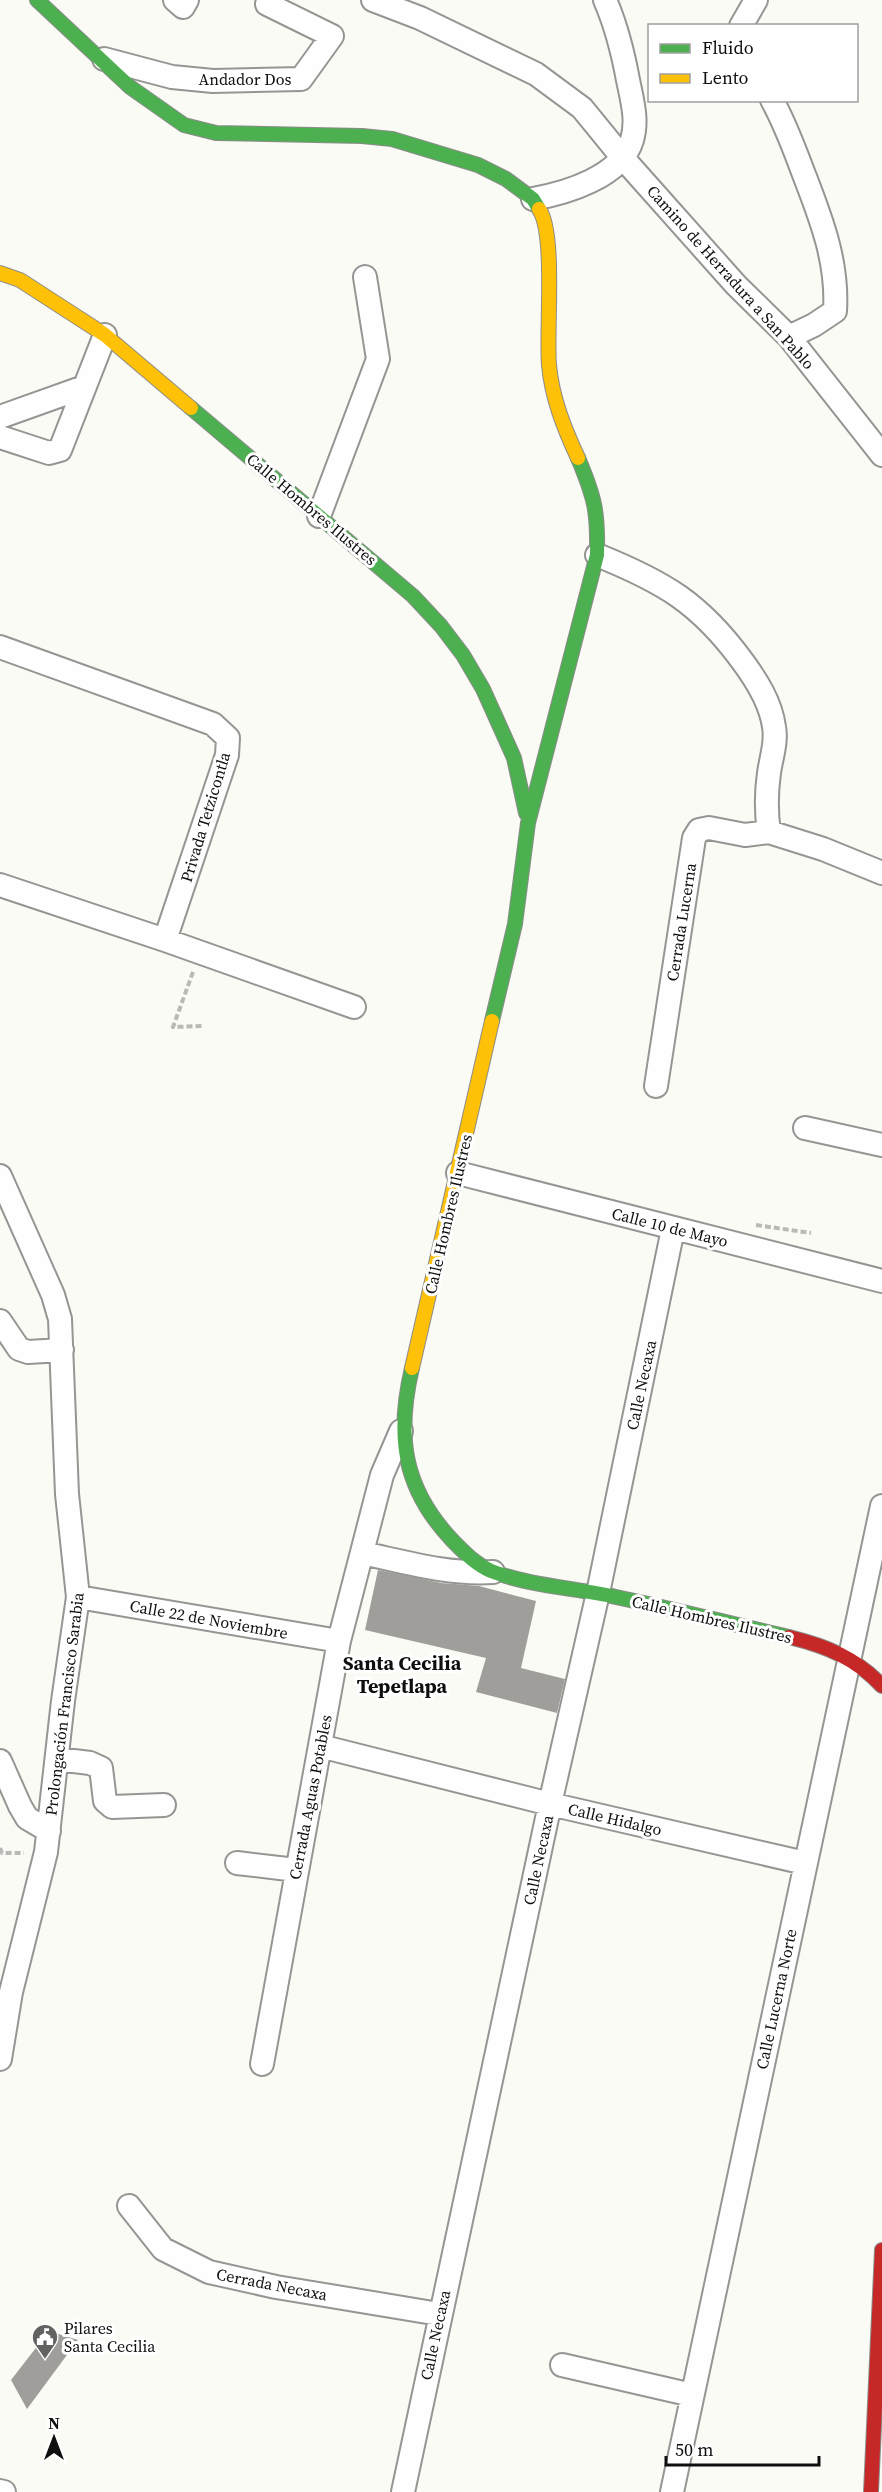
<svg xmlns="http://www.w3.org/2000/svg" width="882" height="2492" viewBox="0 0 882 2492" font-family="'Source Serif 4',serif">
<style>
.building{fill:#9f9e9b}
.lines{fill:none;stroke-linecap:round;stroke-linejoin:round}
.street-casing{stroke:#959593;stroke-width:26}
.fast-casing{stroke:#8c8c8a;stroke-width:16}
.slow-casing{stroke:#8c8c8a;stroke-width:16}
.jam-casing{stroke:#8c8c8a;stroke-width:16}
.path{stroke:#b9b9b8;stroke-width:4;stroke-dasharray:6 3;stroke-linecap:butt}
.street{stroke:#fefefe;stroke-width:22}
.fast{stroke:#4caf50;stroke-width:14}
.slow{stroke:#ffc107;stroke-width:14}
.jam{stroke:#c62828;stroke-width:14}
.labels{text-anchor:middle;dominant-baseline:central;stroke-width:6;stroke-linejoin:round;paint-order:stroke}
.street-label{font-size:16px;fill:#0f0f0f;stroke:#fff}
.poi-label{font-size:16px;fill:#0f0f0f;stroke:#fff;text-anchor:start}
.quarter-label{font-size:20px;font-weight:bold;fill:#0f0f0f;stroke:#fff}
</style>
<rect width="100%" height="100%" fill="#fbfbf6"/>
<path class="building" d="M378,1570L441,1583L479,1586L536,1601L521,1668L565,1679L557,1713L476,1692L486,1658L365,1630Z
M49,2331L78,2340L27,2409L11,2380Z"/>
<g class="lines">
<g class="street-casing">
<path id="street" d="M175,0L183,7L187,0
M373,0L420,18L536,74L582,108L622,157L736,285L789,337L882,455
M741,26L756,0
M104,59L172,77L213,81L301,79L332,36L267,4L269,0
M772,100C786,125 795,151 805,177C822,221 838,263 835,311L814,325L789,337
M533,199C566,193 621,177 632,140C638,120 632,100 628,80C623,53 616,25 605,0
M0,417L84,387
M0,437L49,453L60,450L105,335
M319,516L378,359L365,277
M597,555C664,582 700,603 743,662C757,681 771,703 774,727C777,742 771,758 769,773C766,794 766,812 769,832L823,849L882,873
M0,647L213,724L228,738L227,755L165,940
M0,885L165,940L354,1007
M656,1086L694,838L699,830L709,828L745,835L769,832
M805,1128L882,1145
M458,1173L882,1281
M0,1176L53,1295L60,1319L67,1494L78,1597L63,1701L46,1852L11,1992L0,2059
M0,1321L19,1349L28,1352L62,1350
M362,1553C405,1562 448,1575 493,1572
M78,1597L339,1641
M320,1746L550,1804L805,1863
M57,1759L90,1763L101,1768L105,1801L112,1807L164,1805
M0,1761L20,1806L27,1818L49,1831
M237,1863L296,1870
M262,2064L339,1641L382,1475L401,1431
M129,2206L163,2249L209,2272L276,2287L439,2314
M562,2365L692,2395
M0,2491L4,2492
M403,2492L550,1804L598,1593L673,1229
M672,2492L882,1506"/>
</g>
<g class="fast-casing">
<path id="fast" d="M37,0L130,87L184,125L216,133L362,136L392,139L478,165L506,179L533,199L539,209
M191,408L413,596L441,626L463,655L483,689L514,758L526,813
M492,1021L515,924L528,823L597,555C598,512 595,498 578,458
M412,1368C396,1436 403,1488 452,1540C464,1552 475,1564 491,1571C530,1586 575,1588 616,1597C674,1609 731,1624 789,1637"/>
</g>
<g class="slow-casing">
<path id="slow" d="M539,209C556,234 546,330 549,365C552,398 564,428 578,458
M0,273L20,280L105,335L191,408
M412,1368L492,1021"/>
</g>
<g class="jam-casing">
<path id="jam" d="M789,1637C826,1646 856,1658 882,1686
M871,2492L882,2250"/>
</g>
<path class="path" d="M193,972L173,1027L202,1026
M756,1225L811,1233
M0,1848L2,1853H24"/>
<use href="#street" class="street"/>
<use href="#fast" class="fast"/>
<use href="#slow" class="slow"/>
<use href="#jam" class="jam"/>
</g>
<defs>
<g id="civic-pin" transform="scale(1.35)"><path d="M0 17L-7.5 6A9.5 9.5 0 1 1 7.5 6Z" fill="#626260" stroke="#fff"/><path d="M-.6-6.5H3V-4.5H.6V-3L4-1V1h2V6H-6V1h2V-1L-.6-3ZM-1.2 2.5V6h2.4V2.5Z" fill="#fff"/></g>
</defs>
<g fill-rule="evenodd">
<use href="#civic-pin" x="45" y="2337"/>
</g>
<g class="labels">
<g class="street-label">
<text x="245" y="79">Andador Dos</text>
<text transform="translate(731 277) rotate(48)">Camino de Herradura a San Pablo</text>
<text transform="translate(312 509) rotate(40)">Calle Hombres Ilustres</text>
<text transform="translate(205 817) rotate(-73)">Privada Tetzicontla</text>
<text transform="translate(681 922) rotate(-81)">Cerrada Lucerna</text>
<text transform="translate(448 1214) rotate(-77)">Calle Hombres Ilustres</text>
<text transform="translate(670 1227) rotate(14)">Calle 10 de Mayo</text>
<text transform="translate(641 1385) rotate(-78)">Calle Necaxa</text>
<text transform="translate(209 1619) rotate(10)">Calle 22 de Noviembre</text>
<text transform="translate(712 1619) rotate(13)">Calle Hombres Ilustres</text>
<text transform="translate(64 1704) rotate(-83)">Prolongación Francisco Sarabia</text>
<text transform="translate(310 1797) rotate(-79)">Cerrada Aguas Potables</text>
<text transform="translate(615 1819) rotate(13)">Calle Hidalgo</text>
<text transform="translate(538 1860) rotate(-78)">Calle Necaxa</text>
<text transform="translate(776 1999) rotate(-78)">Calle Lucerna Norte</text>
<text transform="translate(272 2284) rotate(11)">Cerrada Necaxa</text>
<text transform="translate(435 2335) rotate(-78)">Calle Necaxa</text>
</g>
<g class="poi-label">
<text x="64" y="2328">Pilares<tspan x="64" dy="18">Santa Cecilia</tspan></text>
</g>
<g class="quarter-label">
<text x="402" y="1663">Santa Cecilia<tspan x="402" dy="23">Tepetlapa</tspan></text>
</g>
</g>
<rect x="648" y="24" width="210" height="78" fill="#ffffff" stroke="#9f9f9f" stroke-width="1.5"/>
<rect x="660" y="44" width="30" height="9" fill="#4caf50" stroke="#9f9f9f" stroke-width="1.5"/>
<text x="702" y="54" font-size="18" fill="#0f0f0f">Fluido</text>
<rect x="660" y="74" width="30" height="9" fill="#ffc107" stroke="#9f9f9f" stroke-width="1.5"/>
<text x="702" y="84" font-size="18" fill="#0f0f0f">Lento</text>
<g transform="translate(54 2438)" stroke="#ffffff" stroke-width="4.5" paint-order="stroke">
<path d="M0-4.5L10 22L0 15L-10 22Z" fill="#0f0f0f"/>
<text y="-9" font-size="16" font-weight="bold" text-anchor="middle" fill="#0f0f0f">N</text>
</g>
<path d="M666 2456v9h153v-9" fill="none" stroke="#0f0f0f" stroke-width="3"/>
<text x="675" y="2456" font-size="18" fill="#0f0f0f" stroke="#ffffff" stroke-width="4.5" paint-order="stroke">50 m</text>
</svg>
